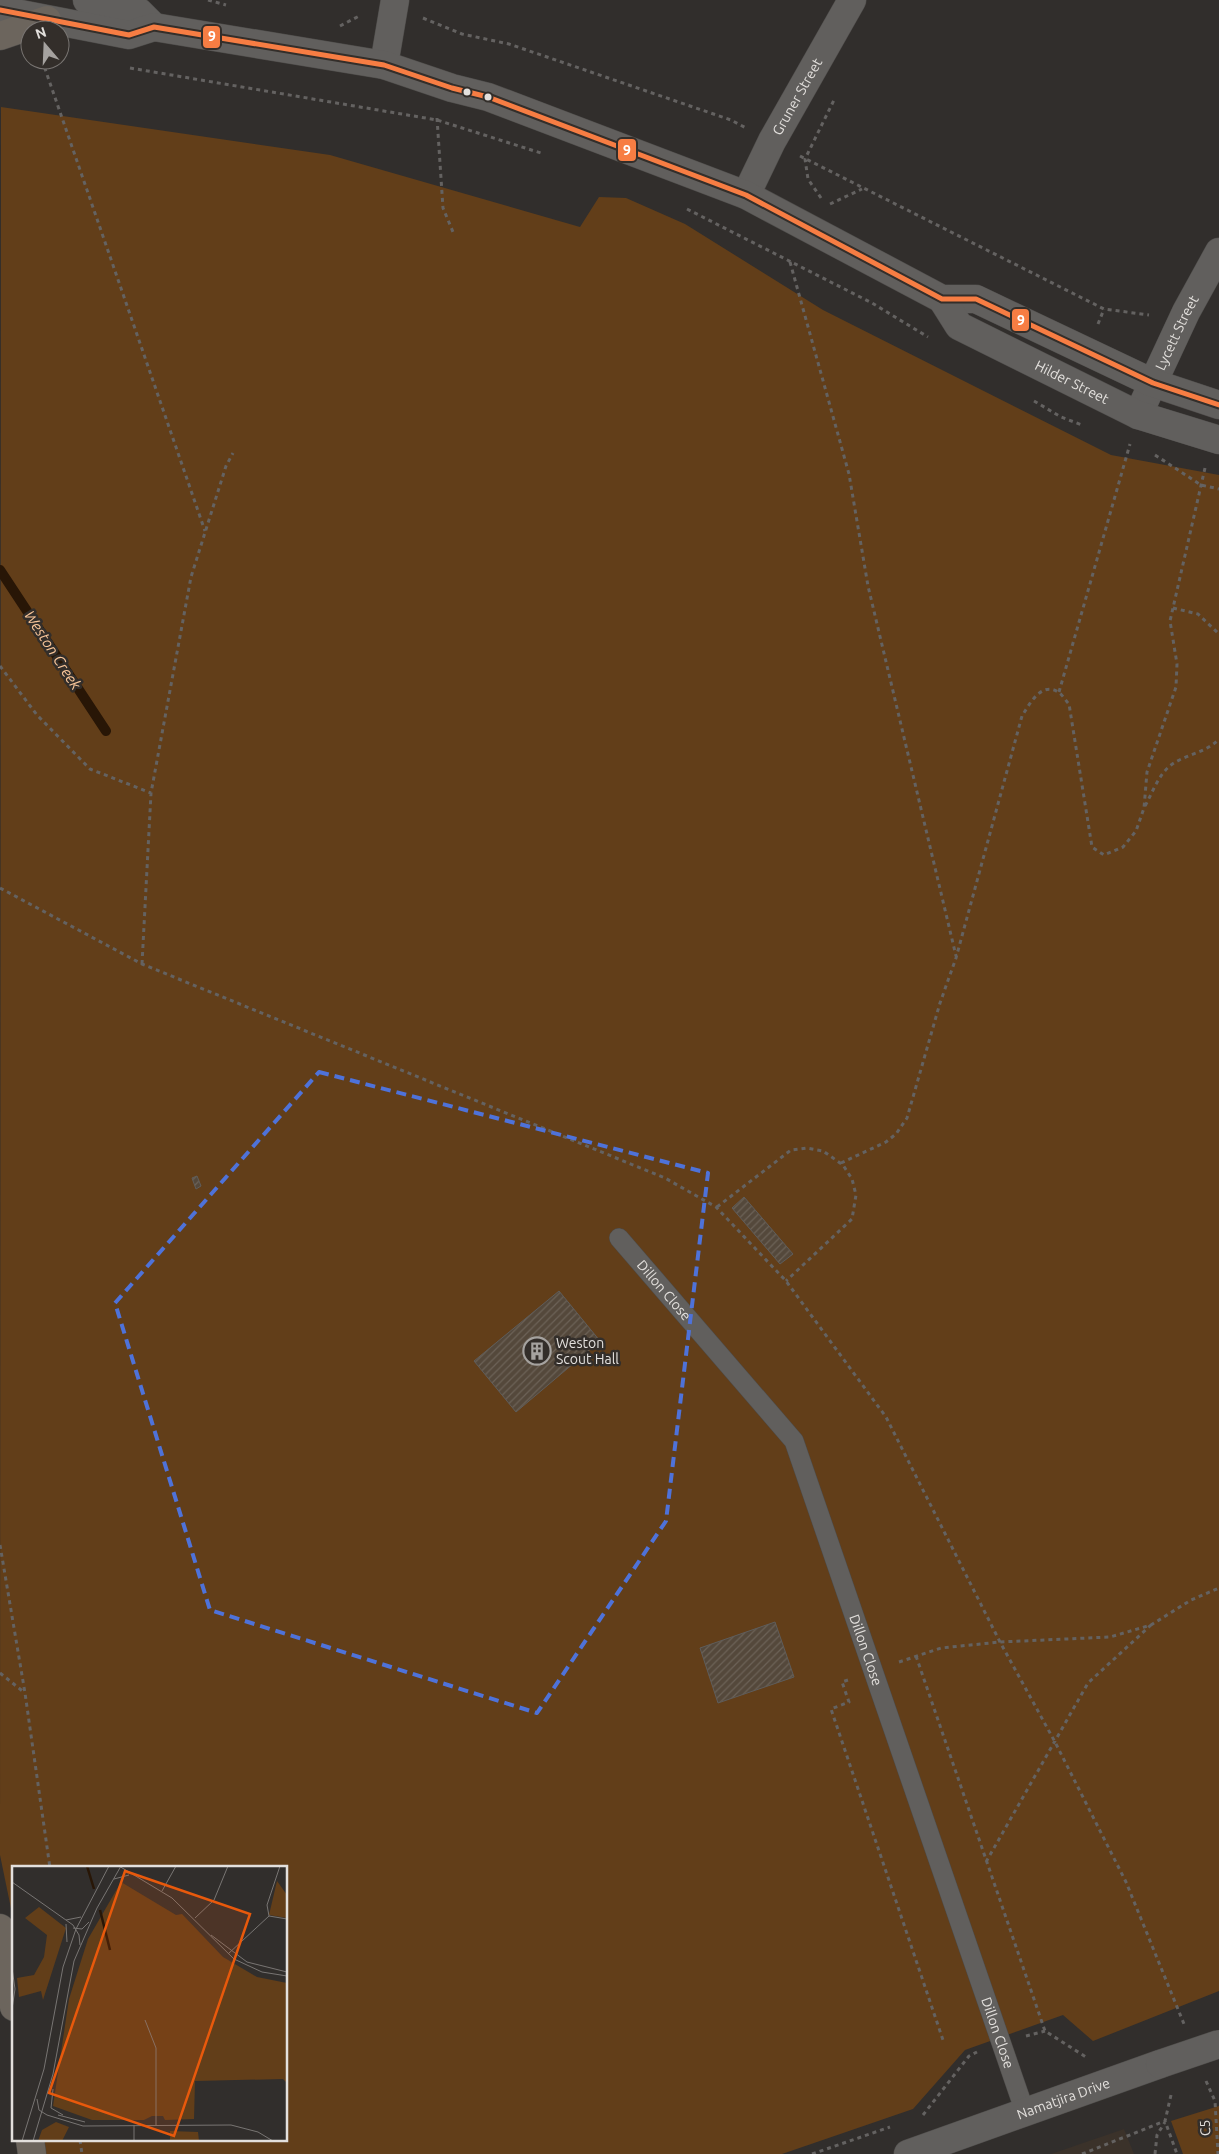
<svg xmlns="http://www.w3.org/2000/svg" width="1219" height="2154" viewBox="0 0 1219 2154" font-family="Ubuntu,sans-serif">
<style>
.built{fill:#3b322a}
.park{fill:#623e19}
.lines{fill:none;stroke-linecap:round;stroke-linejoin:round}
.stream{stroke:#281606;stroke-width:10}
.building{fill:url(#building-hatch);stroke:#5f5d5b}
.service-casing{stroke:#4d4b49;stroke-width:20}
.minor-casing{stroke:#4d4b49;stroke-width:29}
.tertiary-casing{stroke:#4d4b49;stroke-width:29}
.secondary-casing{stroke:#4d4b49;stroke-width:29}
.primary-casing{stroke:#4d4b49;stroke-width:29}
.path{stroke:#646261;stroke-width:3;stroke-dasharray:4 4;stroke-linecap:butt}
.service{stroke:#615f5d;stroke-width:19}
.minor{stroke:#615f5d;stroke-width:28}
.tertiary{stroke:#615f5d;stroke-width:28}
.secondary{stroke:#615f5d;stroke-width:28}
.primary{stroke:#6c655d;stroke-width:28}
.secondary-bridge-casing{stroke:#4d4b49;stroke-width:29;stroke-linecap:butt}
.secondary-bridge{stroke:#615f5d;stroke-width:28}
.bus-1-casing{stroke:#332e2a;stroke-width:9}
.bus-1{stroke:#f77d43;stroke-width:5}
.marked{fill:none;stroke:#4e72d9;stroke-width:4;stroke-dasharray:10 6;stroke-linejoin:round}
.bus-dot{fill:#e3e0dd;stroke:#332e2a;stroke-width:2}
.labels{text-anchor:middle;dominant-baseline:central;stroke-width:5;stroke-linejoin:round;paint-order:stroke}
.street-label{font-size:14px;fill:#e3e0dd;stroke:#332e2a}
.poi-label{font-size:14px;fill:#e3e0dd;stroke:#332e2a;text-anchor:start}
.water-label{font-size:15px;font-style:italic;fill:#f9c699;stroke:#332e2a}
.inset-river{fill:none;stroke:#281606;stroke-width:2.5}
.inset-road{fill:none;stroke:#787573;stroke-width:1}
.view{fill:#e8590c;fill-opacity:0.15;stroke:#e8590c;stroke-width:2.5}
.inset-edge{fill:none;stroke:#e3e0dd;stroke-width:2.5}
.line-badge{stroke:#332e2a;stroke-width:2}
.badge-label{font-size:14px;text-anchor:middle;font-weight:bold;fill:#fff}
</style>
<defs>
<pattern id="building-hatch" width="6" height="6" patternUnits="userSpaceOnUse" patternTransform="scale(1.25)"><rect width="6" height="6" fill="#54483b"/><path d="M-1 1l2-2M0 6l6-6M5 7l2-2" fill="none" stroke="#6c6257"/></pattern>
</defs>
<rect width="100%" height="100%" fill="#312e2c"/>
<path class="built" d="M1124,2129L1134,2154H1051Z"/>
<path class="park" d="M1,107L330,155L580,227L599,197L626,198L685,224L823,310L1111,455L1219,475V1991L1093,2041L1063,2015L965,2050L913,2109L782,2154H40L38,2140H286V1868H14V1923L0,1855Z
M1219,2106V2154H1183L1171,2121Z"/>
<g class="lines">
<path class="stream" d="M0,570L106,731"/>
</g>
<path class="building" d="M197,1176L201,1186L196,1189L192,1178Z
M744,1197L793,1254L780,1264L732,1208Z
M559,1291L600,1341L516,1412L474,1361Z
M775,1622L794,1677L718,1703L700,1648Z"/>
<g class="lines">
<g class="service-casing">
<g id="service">
<path id="s1" d="M619,1238L794,1441L1025,2112"/>
</g>
</g>
<g class="minor-casing">
<g id="minor">
<path d="M384,65L395,0"/>
<path id="s2" d="M746,195L772,141L852,0"/>
<path id="s3" d="M1138,415L1186,312L1219,252"/>
</g>
</g>
<g class="tertiary-casing">
<g id="tertiary">
<path d="M87,0L139,12L154,27"/>
<path d="M0,10L129,35L154,27L384,65L452,88L488,97L746,195L942,299H976L1153,383L1219,405"/>
<path id="s4" d="M942,299L959,326L1138,415L1219,440"/>
</g>
</g>
<g class="secondary-casing">
<g id="secondary">
<path id="s5" d="M908,2154L1160,2064"/>
</g>
</g>
<g class="primary-casing">
<path id="primary" d="M0,36L47,20
M0,1928L5,1939L14,2007
M30,2140L32,2154"/>
</g>
<path class="path" d="M208,0L226,5
M423,18L462,34L509,44L731,120L746,128
M340,26L361,15
M42,60L205,531
M130,68L437,120L544,154
M437,118L443,208L453,232
M800,156L1104,309L1149,315
M821,198L808,179L805,159L835,98
M830,204L862,189
M687,209L872,303L928,337
M790,262L849,474L868,586L956,956
M1098,324L1104,309
M1034,401L1061,417L1082,425
M1155,455L1201,485L1219,489
M1205,468L1170,621L1177,664L1176,687L1147,772L1144,808C1152,794 1158,775 1171,765C1186,754 1206,753 1219,739
M1173,608L1198,614L1219,634
M0,666L37,715L90,769L151,793
M1059,692L1130,444
M0,888L142,964L665,1178L716,1207L786,1281L886,1417L1000,1642L1055,1742L1126,1882L1184,2024
M142,964L151,793L191,577L226,466L233,453
M841,1163L886,1142L896,1134L907,1118L940,1003L956,958L1022,716C1029,705 1041,681 1058,692C1062,694 1066,701 1069,704L1092,847L1104,855L1123,847L1136,831L1144,808
M717,1207L791,1150L807,1148L823,1151L843,1165L852,1179L856,1195L852,1219L786,1281
M0,1545L25,1693L50,1868
M916,1656L1045,2031L1086,2057
M899,1662L941,1648L1000,1642L1110,1637L1151,1625L1191,1600L1219,1588
M0,1673L25,1693
M848,1680L842,1682L849,1702L831,1709L943,2040
M986,1862L1088,1683L1151,1625
M1026,2036L1045,2031
M1206,2081L1215,2101L1218,2154
M1171,2095L1165,2121L1177,2154
M923,2115L969,2056L977,2052
M80,2140L82,2154
M812,2154L890,2127
M1082,2154L1165,2121
M1155,2154L1157,2135L1165,2122"/>
<use href="#service" class="service"/>
<use href="#minor" class="minor"/>
<use href="#tertiary" class="tertiary"/>
<use href="#secondary" class="secondary"/>
<use href="#primary" class="primary"/>
<g class="secondary-bridge-casing">
<path id="secondary-bridge" d="M1160,2064L1219,2044"/>
</g>
<use href="#secondary-bridge" class="secondary-bridge"/>
<g class="bus-1-casing">
<path id="bus-1" d="M0,10L129,35L154,27L384,65L452,88L488,97L746,195L942,299H976L1153,383L1219,405"/>
</g>
<use href="#bus-1" class="bus-1"/>
</g>
<path class="marked" d="M319,1072L708,1173L666,1521L537,1713L210,1610L115,1303Z"/>
<defs>
<g id="building-ring" transform="scale(1.4375)"><circle r="9.5" fill="#332e2a" stroke="#a5a29f" stroke-width="1.5"/><path d="M-4-6H4V6H1V3H-1V6H-4ZM-2.5-4.3h1.7v1.8h-1.7ZM.8-4.3h1.7v1.8H.8ZM-2.5-1h1.7V.8h-1.7ZM.8-1h1.7V.8H.8Z" fill="#a5a29f"/></g>
</defs>
<g fill-rule="evenodd">
<use href="#building-ring" x="537" y="1351"/>
</g>
<g class="bus-dot">
<circle cx="467" cy="92" r="4.5"/>
<circle cx="488" cy="97" r="4.5"/>
</g>
<g class="labels">
<g class="street-label">
<text stroke="none"><textPath href="#s2" startOffset="111">Gruner Street</textPath></text>
<text stroke="none"><textPath href="#s3" startOffset="91">Lycett Street</textPath></text>
<text stroke="none"><textPath href="#s4" startOffset="158">Hilder Street</textPath></text>
<text stroke="none"><textPath href="#s1" startOffset="69">Dillon Close</textPath></text>
<text stroke="none"><textPath href="#s1" startOffset="489">Dillon Close</textPath></text>
<text stroke="none"><textPath href="#s1" startOffset="894">Dillon Close</textPath></text>
<text stroke="none"><textPath href="#s5" startOffset="165">Namatjira Drive</textPath></text>
<text transform="translate(1205 2128) rotate(-94)">C5</text>
</g>
<g class="poi-label">
<text x="556" y="1343">Weston<tspan x="556" dy="16">Scout Hall</tspan></text>
</g>
<g class="water-label">
<text transform="translate(53 650) rotate(57)">Weston Creek</text>
</g>
</g>
<g transform="translate(12 1866)">
<rect width="275" height="275" fill="#312e2c"/>
<path d="M265,15L275,29V52L257,49ZM109,16L164,49L170,48L211,91L245,111L275,117V217L271,213L183,215L182,253L153,254L151,250H140L132,254H80L41,240L57,133L76,73ZM27,41L54,62L31,134L29,125L7,131L5,112L22,109L32,91L35,69L13,52ZM44,256L57,261L50,275H26L30,264ZM158,265L186,266L187,275H158Z" fill="#623e19"/>
<path class="inset-river" d="M75,0L82,23M88,44L98,84"/>
<path class="inset-road" d="M107,0L160,32L222,93L250,106L275,110M102,13L117,9M0,16L61,59L67,69L68,79M150,25L164,0M257,50L255,39L268,0M183,52L202,34L216,0M54,54L69,51M54,58L55,76M61,62L70,63L77,56M199,69L235,96L275,106M216,88L257,50L275,53M0,102L3,123L0,143M133,154L144,182V259M41,223L39,242L51,249M25,233L27,244L35,249L71,260L219,259L246,266L261,275M46,249L73,256M10,275L32,203L51,101L64,63L97,0M21,275L41,208L62,95L85,42L109,0M122,275V259"/>
<path class="view" d="M113,5L238,48L162,270L37,227Z"/>
<rect width="275" height="275" class="inset-edge"/>
</g>
<g class="line-badge">
<rect x="202" y="25" width="19" height="24" rx="5" fill="#f77d43"/>
<rect x="617" y="138" width="20" height="24" rx="5" fill="#f77d43"/>
<rect x="1011" y="308" width="19" height="24" rx="5" fill="#f77d43"/>
</g>
<g class="badge-label">
<text x="212" y="41">9</text>
<text x="627" y="155">9</text>
<text x="1021" y="325">9</text>
</g>
<g transform="translate(45 45) rotate(341)"><circle r="24" fill="#332e2a" stroke="#797572"/>
<path d="M0-4L9 19L0 12L-9 19Z" fill="#a5a29f"/>
<text y="-8" font-size="14" font-weight="bold" text-anchor="middle" fill="#e3e0dd">N</text>
</g>
</svg>
